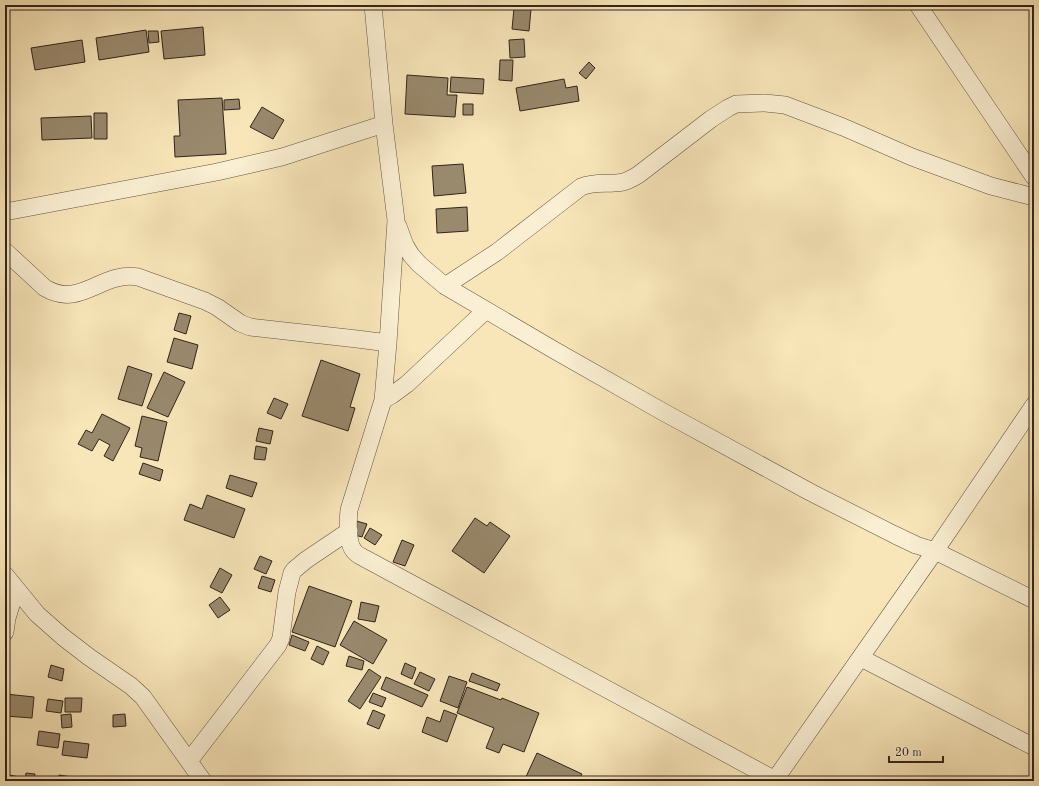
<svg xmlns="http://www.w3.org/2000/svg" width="1039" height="786" viewBox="0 0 1039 786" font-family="'Old Standard TT',serif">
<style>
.building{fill:#99896d;stroke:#32241a}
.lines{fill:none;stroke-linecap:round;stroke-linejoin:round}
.street-casing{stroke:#645442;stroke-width:18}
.street{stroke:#faefd2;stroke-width:17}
</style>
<rect width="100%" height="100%" fill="#f8e6b9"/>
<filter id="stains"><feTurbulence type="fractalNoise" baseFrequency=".005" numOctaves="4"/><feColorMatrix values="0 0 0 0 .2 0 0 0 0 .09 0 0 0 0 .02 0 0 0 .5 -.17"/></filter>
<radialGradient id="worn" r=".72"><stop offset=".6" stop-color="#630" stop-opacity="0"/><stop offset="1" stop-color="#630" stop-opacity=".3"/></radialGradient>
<path class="building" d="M514,8L531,9L529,31L512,29Z
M203,27L205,55L164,59L161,31Z
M146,30L149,52L99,60L96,38Z
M148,31H158L159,42L149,43Z
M524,39L525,57L510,58L509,40Z
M82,40L85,62L35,70L31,48Z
M500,60H513L512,81L499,80Z
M589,62L595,68L586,79L579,73Z
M407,75L448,78L447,95H457L455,117L405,114Z
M451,77L484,79L483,94L450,92Z
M564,79L566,88L577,86L579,101L520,111L516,88Z
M222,98L226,154L175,157L174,136H180L178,100Z
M239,99L240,109L224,110V100Z
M463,104H473V115H463Z
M262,107L284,120L273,139L250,127Z
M94,113H107V139H94Z
M91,116L92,138L42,140L41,118Z
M463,164L466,193L434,196L432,166Z
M467,207L468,231L437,233L436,209Z
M179,313L191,316L186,334L174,330Z
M174,338L198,345L192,369L167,362Z
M321,360L360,374L350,407L355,408L348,431L302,416Z
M128,366L152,374L142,406L118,399Z
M164,372L185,382L168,417L147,408Z
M274,398L288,404L281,419L267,413Z
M102,414L130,428L113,461L104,456L110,445L99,439L92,451L78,444L86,430L92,433Z
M142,416L167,422L158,461L140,457L142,448L135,446Z
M259,428L273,431L270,444L256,441Z
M256,446L267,448L265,460L254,459Z
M143,463L163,470L160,481L139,474Z
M230,475L257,483L252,497L226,488Z
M207,495L245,509L234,538L184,520L190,504L202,509Z
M475,518L487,526L490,522L510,536L484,573L452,551Z
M353,520L367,524L362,537L348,533Z
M370,528L382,535L375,545L364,538Z
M402,540L414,545L405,566L393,562Z
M260,556L272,561L266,574L254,569Z
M220,568L232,575L222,593L210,587Z
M262,576L275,580L271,592L258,588Z
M309,586L352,601L335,647L292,632Z
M220,597L230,610L218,618L209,605Z
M361,602L379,606L375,622L358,619Z
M354,621L387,640L373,664L340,645Z
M292,635L309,642L305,651L289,645Z
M317,646L329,652L323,665L311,659Z
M349,656L364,661L362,670L346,666Z
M405,663L416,668L412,679L401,674Z
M51,665L64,669L62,681L48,677Z
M369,669L381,677L360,709L348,701Z
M420,672L435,679L429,691L414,684Z
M472,673L500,684L497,691L469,681Z
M449,676L467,682L458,708L440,701Z
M386,677L428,695L422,707L381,689Z
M467,687L501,700L502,698L539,713L524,752L503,744L499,753L486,748L494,728L457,713Z
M373,693L386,698L382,707L369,702Z
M6,694L34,697L32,718L5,716Z
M65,698H82L81,712H65Z
M48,699L63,701L61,713L46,711Z
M373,710L385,715L379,729L367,724Z
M444,710L457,715L447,742L422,732L427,717L440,722Z
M71,714L72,727L62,728L61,715Z
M125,714L126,726L113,727V715Z
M39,731L60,734L58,748L37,745Z
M64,741L89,744L87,758L62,755Z
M537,753L582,774L578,781H524Z
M26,773L35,774L34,781H25Z
M5,774L19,777L18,781H5Z
M59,775L72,777L71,781H58Z"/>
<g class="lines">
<g class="street-casing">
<path id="street" d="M373,5L384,124L396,220L388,343L383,400L349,510C348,520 347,543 354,551C356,554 360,556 364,558L777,781
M918,5L1034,177
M5,212L217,172L282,157L384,124
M398,226L405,245L411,255L419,264L445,286L554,350L665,413L810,492L895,535L916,545L935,551L1034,600
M5,251L45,288C81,309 101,271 138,277L205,301L217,307L240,323L250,327L357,339L388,343
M445,286L497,252L581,187C595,181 609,185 623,182C628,181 633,178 638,175L711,119L728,108L736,104L765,103L785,105L843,127L912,157L991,186L1034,197
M383,400L392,395L407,384L486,310
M5,575L37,614L63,637L89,657L131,686L143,697L203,781
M5,632L7,618L16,589
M861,658L1034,747
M189,761L278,645L281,638L287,592L292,573L294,570L306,560L349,531
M774,781L935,551L1034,405"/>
</g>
<use href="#street" class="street"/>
</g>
<rect width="1039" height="786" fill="none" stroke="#f8e6b9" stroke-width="20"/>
<rect x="6" y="6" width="1027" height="774" fill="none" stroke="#32241a" stroke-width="2"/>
<rect x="10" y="10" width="1019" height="766" fill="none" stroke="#32241a"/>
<path d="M889 756v6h54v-6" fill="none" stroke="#32241a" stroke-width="2"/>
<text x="895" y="756" font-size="12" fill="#32241a" stroke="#faefd2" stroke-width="3" paint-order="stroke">20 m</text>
<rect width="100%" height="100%" filter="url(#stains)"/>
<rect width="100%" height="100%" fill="url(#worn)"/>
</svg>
